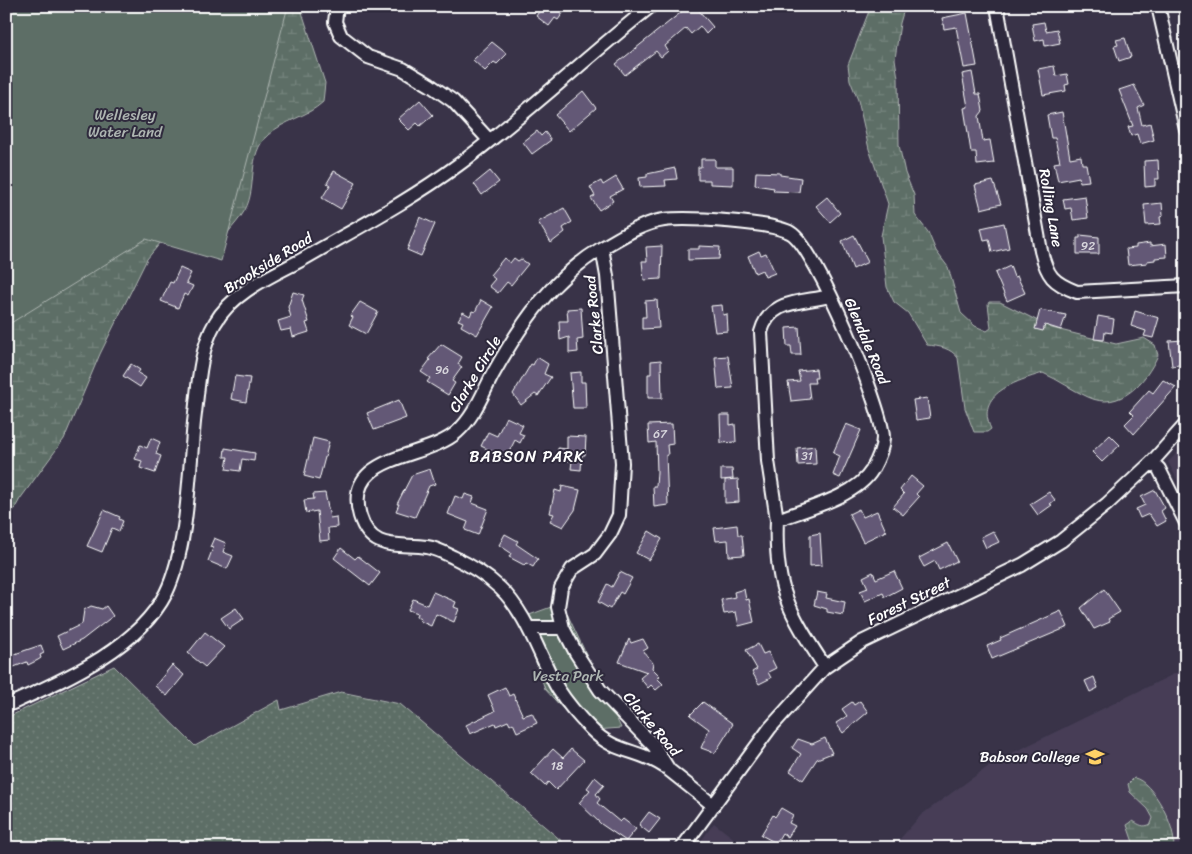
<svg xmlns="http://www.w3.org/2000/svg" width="1192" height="854" viewBox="0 0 1192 854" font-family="Sriracha,sans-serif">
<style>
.built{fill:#463e56}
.grass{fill:url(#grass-dots);stroke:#aeb6b2}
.wetland{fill:url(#wetland-marsh);stroke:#aeb6b2}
.park{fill:#5d6e66;stroke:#aeb6b2}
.building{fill:#635976;stroke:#fff}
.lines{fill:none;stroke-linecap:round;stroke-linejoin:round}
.minor-casing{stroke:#fff;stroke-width:16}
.minor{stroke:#2f2a3d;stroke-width:12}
.labels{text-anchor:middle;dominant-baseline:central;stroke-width:4;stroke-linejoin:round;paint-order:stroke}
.number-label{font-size:12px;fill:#d8d6dd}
.park-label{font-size:15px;fill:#aeb6b2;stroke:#2f2a3d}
.street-label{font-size:15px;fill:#fff;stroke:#2f2a3d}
.poi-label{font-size:15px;fill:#fff;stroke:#2f2a3d;text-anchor:end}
.neighbourhood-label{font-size:16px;letter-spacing:1px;fill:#fff;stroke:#2f2a3d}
</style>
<defs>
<pattern id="grass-dots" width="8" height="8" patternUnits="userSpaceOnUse" patternTransform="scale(1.25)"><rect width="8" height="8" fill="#5d6e66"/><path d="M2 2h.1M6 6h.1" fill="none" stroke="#75847d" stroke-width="1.8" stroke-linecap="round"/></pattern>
<pattern id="wetland-marsh" width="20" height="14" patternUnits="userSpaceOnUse" patternTransform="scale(1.25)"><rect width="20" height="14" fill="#5d6e66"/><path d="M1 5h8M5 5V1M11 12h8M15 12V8" fill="none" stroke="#75847d"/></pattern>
</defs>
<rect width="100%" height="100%" fill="#393348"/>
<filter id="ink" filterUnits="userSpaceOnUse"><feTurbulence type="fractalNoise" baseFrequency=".02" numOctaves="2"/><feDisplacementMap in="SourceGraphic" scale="10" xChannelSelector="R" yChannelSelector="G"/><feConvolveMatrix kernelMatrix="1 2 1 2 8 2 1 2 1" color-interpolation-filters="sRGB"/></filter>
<g filter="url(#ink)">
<path class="built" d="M1186,444V496L1168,462Z
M1186,668V848H892L921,815L996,761Z
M714,823L746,848H696Z"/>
<path class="grass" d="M114,666L195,746L279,700L281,710L341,692L400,704L570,848H6V718Z"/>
<path class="wetland" d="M6,6H300L325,83L323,102C307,117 284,120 268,135C246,155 258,186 245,210C240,219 232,227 226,235L161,242L147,259L100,354L64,439L20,499L6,524Z
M871,6H905L900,23L895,59L898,78L899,145L905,173L914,195L915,215L928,232L936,251L948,267L961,313L975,326L987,331L991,328L988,304L989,302H1000L1052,328L1116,344L1144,338L1155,345L1158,355C1146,382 1120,412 1088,397C1072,390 1059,380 1043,373C1017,381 974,393 991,429L987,432H974L965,408L958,358C951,348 939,346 927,345L908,313L894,302L887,287L881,236L888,204L869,149L858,100L850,80L848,65Z
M1134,778C1152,780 1179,831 1173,848H1135L1127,825L1133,821C1140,825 1143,828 1151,824L1153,818L1148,809L1130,792L1128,784Z"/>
<path class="park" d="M6,6H288L221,261L146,239L6,326Z
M562,603L621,728L583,731L545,689L521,618Z"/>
<path class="building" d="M543,6H568L558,20L555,18L549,26L536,16Z
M689,6H695L713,27L706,34L700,26L691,34L686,28L665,46L668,51L661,57L656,51L625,75L616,64Z
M967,13L977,66L964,68L956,27L944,29L942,18Z
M1044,22L1046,31L1057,29L1060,43L1045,46L1044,39L1035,41L1032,24Z
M1125,38L1131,57L1119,61L1114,46L1118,45L1116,40Z
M492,42L507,54L497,64L494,62L485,71L473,60Z
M1054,66L1056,76L1067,74L1069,84L1065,85L1066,91L1043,95L1038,69Z
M972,72L976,94H980L983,111L979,116L983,141L990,140L994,163L977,165L976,152H971L964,108L968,107L962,74Z
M1134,85L1144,105L1138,108L1142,125L1150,123L1154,140L1140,144L1137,134L1131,136L1128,127L1133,126L1119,90Z
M583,91L596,108L569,131L555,115Z
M420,100L433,115L420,126L417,123L409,130L398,119Z
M1062,112L1070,158L1081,156L1082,164H1086L1089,181L1080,182L1079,177L1058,181L1054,163L1060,162L1055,138H1051L1047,115Z
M537,131L541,136L545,132L551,140L532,154L523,142Z
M701,159H715V167H733V185L710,184V180H698V167H701Z
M1158,160L1159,179H1155V186L1145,187L1144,161Z
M675,168L677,179L665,180L666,186L640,187L639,178L647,177V174Z
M334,171L356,183L341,209L322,198L330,185L327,183Z
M490,171L499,182L482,195L474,184Z
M756,172L780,173V175L801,178L799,192L773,191L774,188L755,185Z
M616,177L623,189L610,196L613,201L599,210L591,198L595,196L590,187L601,181L603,185Z
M993,181L1001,204L981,209L975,185Z
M1085,196L1088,218L1073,220L1071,208L1065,209L1063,199Z
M827,197L840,213L830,222L816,206Z
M1162,203L1163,216L1160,217L1161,224L1146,225L1144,205Z
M564,208L572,222L563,228L565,232L551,243L538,222Z
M420,217L435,224L421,256L407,250Z
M1004,223L1009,248L992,252L989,239L984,240L981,228Z
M854,235L868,262L853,269L842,241Z
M1080,235L1099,237V254H1077V238H1080Z
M1150,243V246L1166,244L1167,257L1155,258V260L1147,261V263L1128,265L1126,249L1136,248V245Z
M662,246L661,279L644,280L642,261H647L646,247Z
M699,246L720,247L719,259L688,260V249H699Z
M759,251L761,255L766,253L775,273L765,277L762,270L755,273L748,256Z
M504,258L510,263L514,258L518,261L521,259L528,264L511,285L507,282L498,293L489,286L495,279L490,275Z
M1010,266L1014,277L1017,276L1025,293L1007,301L995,273Z
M180,268L191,273L186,283L193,286L188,296L184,294L178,308L161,301L170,282L173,283Z
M293,292L304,295L302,300L309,322L306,323L309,332L293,337L291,329L281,331L278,321L291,317L288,307Z
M481,300L493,307L477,335L461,326L463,322L458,320L463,312L470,316L472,311L475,312Z
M657,300L659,328L642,329V317H646L645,301Z
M360,302L378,312L366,334L349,325L353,317L350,316Z
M722,305L723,315L727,314L728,331L715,332L711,306Z
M581,308L583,339L577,340L578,352L569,353V337L560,340L559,321H568L567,309Z
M1040,310L1066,315L1061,330L1045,325L1043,331L1035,329Z
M1135,311L1159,318L1153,338L1144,336L1146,331L1131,326Z
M1098,316L1114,319L1112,333L1105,332L1104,340L1094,339Z
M799,327L801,355H792L791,346H787L786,328Z
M1183,340L1186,364L1172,366L1169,341Z
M441,344L462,357L458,364L462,367L452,381L455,383L448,395L427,382L430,378L421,372L430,360L428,359Z
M728,356L733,388L718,389L715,357Z
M537,357L548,364L544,374L551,377L538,396L535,394L521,405L513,394L531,364L533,365Z
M661,360L662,398H648V374H651V361Z
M131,364L140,370L138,373L146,378L140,387L123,376Z
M816,369L817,378H814L815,383H808L810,399L791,401L788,382L800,381L798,371Z
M581,372V382H585L586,408H573L570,373Z
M235,376L250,378L246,402L231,399Z
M1163,380L1176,387L1134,434L1125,424L1134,415L1130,411L1149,390L1153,393Z
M927,398L930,418L916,420L913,400Z
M399,400L406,418L374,430L367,413Z
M720,415H730V425L735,424L736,442L721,443Z
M506,417L523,425L519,433L524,435L520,443L515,440L506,458L481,446L488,432L497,436Z
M672,424L673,444L667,445L668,455H666L668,505L654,507L653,486H656L657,472L656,442L649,443L648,425Z
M846,424L861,430L840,478L833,475L840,456L833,453Z
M1110,435L1120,445L1102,462L1092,452Z
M567,436L586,437L585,455H582L581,470L571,469L572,461L558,460V448L567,449Z
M151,438L160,442L156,454L161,456L155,473L140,468L142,461L135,459L140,445L147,448Z
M313,438L329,442L319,480L304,476Z
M815,446L816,464L798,465L797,448Z
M225,448L255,453L254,461L242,459L240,471L226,469L228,457H224Z
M430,469L435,484L429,486L415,517L396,511L399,504H397L412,475Z
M721,469H732L733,479L721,480Z
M911,476L923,486L916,494L919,497L903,515L893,507L904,494L900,490Z
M738,479L739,502L725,503V480Z
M562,486L580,490L575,510L563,527L550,521L554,514L550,513L555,490L561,492Z
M1155,490L1165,508L1161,511L1166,521L1157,526L1149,514L1140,518L1136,509L1145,505L1141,497Z
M1049,492L1055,500L1050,504L1052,505L1038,515L1030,504Z
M325,493L330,518L336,517L337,527L328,528L329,540L320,541L317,511L306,513L304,500L314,499L313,494Z
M465,494L474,497L472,503L488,509L478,535L465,530L468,522L448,514L455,496L463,499Z
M859,509L863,517L877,511L886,531L863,542L849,514Z
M104,510L120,517L119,519L123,521L119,531L112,528L102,552L87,546Z
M737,525L738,535H742L744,555L729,556L728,540L716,541L714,528Z
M649,531L662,539L649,560L636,553Z
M993,531L999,542L986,548L981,537Z
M820,533L822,565L810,566V535Z
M505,534L518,541L516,544L538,559L533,567L526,563L524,565L509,557L511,553L499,545Z
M214,538L226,543L223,552L233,556L227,569L208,561L213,548L210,547Z
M948,543L957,561L939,570L935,561L924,567L919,558Z
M341,548L355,559L358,556L380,573L370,586L334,558Z
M894,571L902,588L885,597L883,593L865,601L860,591L868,588L863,577L873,572L876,579Z
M620,572L632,578L623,594L620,592L610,609L598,602L607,584L612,587Z
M744,589L746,600L749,599L754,622L739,626L736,612L724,614L721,600L735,597L734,592Z
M1104,589L1120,612L1108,619L1110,622L1094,629L1081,608Z
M433,592L456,602L454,607L459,609L454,622L436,614L431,626L420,621L421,619L416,617L417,613L408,610L413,599L427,605Z
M817,592L827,594L826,598L845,602L843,615L827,612V609L814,605Z
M91,606L102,609L106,606L113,616L82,640L63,649L57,636L82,624L84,610Z
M236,608L244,619L229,629L221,618Z
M1061,611L1068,627L992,659L987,646L1001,640L1000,638Z
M205,632L224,647L205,667L188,653Z
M629,639L631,643L643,639L648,648L643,651L653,663L652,668L660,676L657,678L663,684L656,690L651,685L648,688L640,678L647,672L619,662Z
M758,644L763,654L768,652L776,668L768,672L771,678L759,684L752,672L757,669L746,650Z
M41,645L44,653L40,655L41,658L38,660L28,665L27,662L6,670V657Z
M172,665L184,675L167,696L155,686Z
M1094,677L1098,688L1090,692L1085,681Z
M505,687L509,696L513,694L523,716L532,713L537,723L517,732L513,723L510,725L508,721L496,726L495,723L470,734L466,725L495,711L488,695Z
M860,701L868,712L843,733L836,723L847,716L842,709L852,702L854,705Z
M703,702L733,724L715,753L701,748L709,729L690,715Z
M825,738L832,753L817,759L803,780L790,771L801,754L792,748L798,739L812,744Z
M553,749L563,758L571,749L584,760L556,790L548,782L545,786L531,773Z
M595,777L604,785L596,794L600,799L597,803L620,822L623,819L636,829L626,841L601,824L579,803L590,790L587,788Z
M781,808L793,815L789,823L795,826L788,837L782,833L776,843L761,835L773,815L775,817Z
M649,812L660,819L649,833L639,825Z"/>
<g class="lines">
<g class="minor-casing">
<path id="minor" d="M337,6L335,22L341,36L368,57L403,69L430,85L453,101L489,140
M997,6L1041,251C1047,276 1053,283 1077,292L1186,286
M1158,6L1186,129
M602,248C551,279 522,322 493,374C483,393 474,417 457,432C426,460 342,453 360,516C371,552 398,543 427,547C435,548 445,553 453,557C470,565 486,575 500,588C527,613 540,658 558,689C567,703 579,717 591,729C615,754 640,749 665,767
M1152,462L1159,469L1186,523
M777,520C774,588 789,612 825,667
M529,628H563
M6,706C61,681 137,650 166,593C188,548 189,473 194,422C198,391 199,350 215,323C233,291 274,275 305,258C357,228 409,201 458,165C525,116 585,58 651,6
M713,805L669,770L654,746L600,690L576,653L563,628L558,607L561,588L572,569L595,554L610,534L619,515L622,463L607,276L602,248C621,237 642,223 664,220C687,217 773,222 791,233C816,248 883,408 883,438C883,449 877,461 872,470C856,497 805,509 777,520L768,461L761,332C770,299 801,303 830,296
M682,848L770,728L825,667L862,642L1022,565L1061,541L1107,504L1152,462L1186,424"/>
</g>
<use href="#minor" class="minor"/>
</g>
</g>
<defs>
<g id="university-bare" transform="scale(1.5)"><path d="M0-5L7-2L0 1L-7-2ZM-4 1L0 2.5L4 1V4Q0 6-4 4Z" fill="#ffd166" stroke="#2f2a3d" stroke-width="2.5" paint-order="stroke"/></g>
</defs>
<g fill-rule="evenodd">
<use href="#university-bare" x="1095" y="757"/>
</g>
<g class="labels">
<g class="number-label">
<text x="1088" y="246">92</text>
<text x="442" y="370">96</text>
<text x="660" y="434">67</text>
<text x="807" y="456">31</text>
<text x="557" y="766">18</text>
</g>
<g class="park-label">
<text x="125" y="115">Wellesley<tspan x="125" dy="17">Water Land</tspan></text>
<text x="568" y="676">Vesta Park</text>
</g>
<g class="street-label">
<text transform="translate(1051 208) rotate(80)">Rolling Lane</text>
<text transform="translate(268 263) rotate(-32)">Brookside Road</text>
<text transform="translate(594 315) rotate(-96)">Clarke Road</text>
<text transform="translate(867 341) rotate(67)">Glendale Road</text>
<text transform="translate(475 374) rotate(-59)">Clarke Circle</text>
<text transform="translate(909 601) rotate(-26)">Forest Street</text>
<text transform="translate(652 724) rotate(50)">Clarke Road</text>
</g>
<g class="poi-label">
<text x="1080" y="757">Babson College</text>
</g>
<g class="neighbourhood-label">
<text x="527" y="456">BABSON PARK</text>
</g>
</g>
<rect width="1192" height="854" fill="none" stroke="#2f2a3d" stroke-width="25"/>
<rect x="12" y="12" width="1167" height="829" fill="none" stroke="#fff" stroke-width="2" filter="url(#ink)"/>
</svg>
